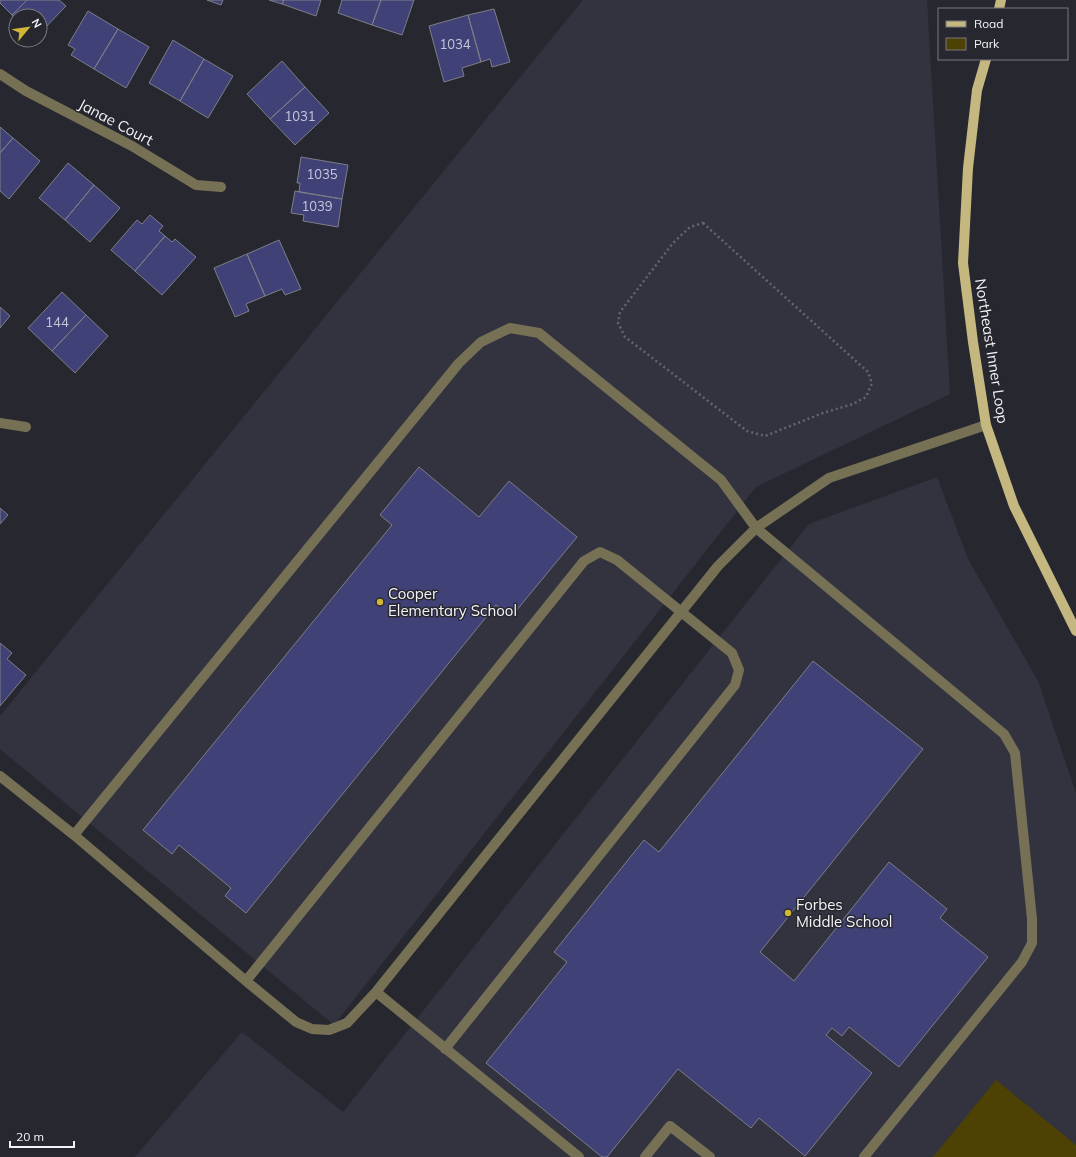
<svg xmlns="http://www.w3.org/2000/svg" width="1076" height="1157" viewBox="0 0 1076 1157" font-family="Mulish,sans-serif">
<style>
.built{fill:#32333f}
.green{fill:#4d4104}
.building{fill:#404277;stroke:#7d7e86}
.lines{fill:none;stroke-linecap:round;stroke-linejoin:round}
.path{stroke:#65666c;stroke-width:2.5;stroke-dasharray:2 3;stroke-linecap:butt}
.minor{stroke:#767055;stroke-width:10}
.major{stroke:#c4b77f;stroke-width:10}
.poi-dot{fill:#d2b735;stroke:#27282f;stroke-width:1.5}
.labels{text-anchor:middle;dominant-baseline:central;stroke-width:3;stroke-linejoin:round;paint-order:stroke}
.number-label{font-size:13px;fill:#c6c7d8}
.street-label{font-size:15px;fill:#f3f3f8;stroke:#27282f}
.poi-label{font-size:15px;fill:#f3f3f8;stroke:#27282f;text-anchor:start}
</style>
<rect width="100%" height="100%" fill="#27282f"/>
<path class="built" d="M583,0H927L950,394L756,487L334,1025L0,749V716Z
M937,477L968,559L1038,681L1076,793V1157H135L242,1032L343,1112L809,524Z"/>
<path class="green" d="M996,1080L1076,1145V1157H933Z"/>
<path class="building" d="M0,0H27L12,15L0,3Z
M27,0H59L66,6L40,33V16H16V19L12,15Z
M207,0H223L221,5Z
M269,0H284L282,4Z
M284,0H321L316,16L282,4Z
M342,0H381L372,25L338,13Z
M381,0H414L402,35L372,25Z
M494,9L510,62L492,67L490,59L481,62L468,15Z
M88,11L118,29L94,69L71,55L75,49L68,45Z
M468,15L481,62L462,68L464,76L444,82L429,26Z
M118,29L149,47L126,88L94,69Z
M173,40L204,59L180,101L149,83Z
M204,59L233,76L208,118L180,101Z
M282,61L305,87L270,119L247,94Z
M305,87L329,113L295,145L270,119Z
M0,127L13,138L0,153Z
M13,138L40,161L9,199L0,191V153Z
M301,157L348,165L342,199L299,192L300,183H297Z
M68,163L94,185L65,220L39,198Z
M94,185L120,208L90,242L65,220Z
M295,191L342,199L338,227L303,221L304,215L291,213Z
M150,215L163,226L159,231L165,236L135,271L111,250L137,220L142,224Z
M165,236L172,242L175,239L196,257L162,295L135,271Z
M279,240L301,289L285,295L282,289L265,296L247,254Z
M247,254L265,296L246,304L249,311L235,317L214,268Z
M62,292L86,315L52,351L28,328Z
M0,307L10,316L0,328Z
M86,315L108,336L75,373L52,351Z
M419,467L479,517L509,481L577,537L511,617L496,605L246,913L225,896L231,888L179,845L172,854L143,830L392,525L380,515Z
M0,508L8,515L0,524Z
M0,643L12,653L7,659L26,675L0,706Z
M813,661L923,749L760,952L794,981L889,862L947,909L940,918L988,957L899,1067L849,1027L842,1036L832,1028L826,1035L872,1073L805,1156L759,1118L751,1128L678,1069L607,1157H602L486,1063L567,962L554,952L644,840L659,852Z"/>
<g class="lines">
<path class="path" d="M703,223L868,372L872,383L866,397L853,404L823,413L765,436L747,431L625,337L618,323L620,312L673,243L690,227Z"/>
<path class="minor" d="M0,74L26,91L132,146L196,185L221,187
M0,423L26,427
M0,776L74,835L246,981L296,1022L312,1029L329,1030L347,1023L376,992L718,566L756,528L829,478L986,425
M74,835L459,363L481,342L510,328L539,333L721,480L756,528L1004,734L1015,753L1032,919V943L1022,962L864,1157
M246,981L584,561L600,552L617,560L732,653L739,670L735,685L445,1049
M376,992L579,1157
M645,1157L670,1126L710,1157"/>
<path class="major" d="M999,9L1001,0
M986,59L977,90L968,168L963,263L973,342L986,425L1014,506L1076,631"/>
</g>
<g class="poi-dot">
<circle cx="380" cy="602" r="4"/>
<circle cx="788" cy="913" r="4"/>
</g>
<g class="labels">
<g class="number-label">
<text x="455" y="44">1034</text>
<text x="300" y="116">1031</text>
<text x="322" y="174">1035</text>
<text x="317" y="206">1039</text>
<text x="57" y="322">144</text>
</g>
<g class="street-label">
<text transform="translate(116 122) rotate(28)">Janae Court</text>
<text transform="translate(992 351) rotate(81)">Northeast Inner Loop</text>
</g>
<g class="poi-label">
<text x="388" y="593">Cooper<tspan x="388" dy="17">Elementary School</tspan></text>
<text x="796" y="904">Forbes<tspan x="796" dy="17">Middle School</tspan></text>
</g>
</g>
<rect x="938" y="8" width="130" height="52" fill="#27282f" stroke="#79797f"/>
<rect x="946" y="21" width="20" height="6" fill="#c4b77f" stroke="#79797f"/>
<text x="974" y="28" font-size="12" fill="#f3f3f8">Road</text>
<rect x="946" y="38" width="20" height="12" fill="#4d4104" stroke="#79797f"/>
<text x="974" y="48" font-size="12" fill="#f3f3f8">Park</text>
<g transform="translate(28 28) rotate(61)"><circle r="19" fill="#27282f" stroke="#79797f"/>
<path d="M0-3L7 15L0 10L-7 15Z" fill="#d2b735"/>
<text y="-6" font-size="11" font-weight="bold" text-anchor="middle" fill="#f3f3f8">N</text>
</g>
<path d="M10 1141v6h64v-6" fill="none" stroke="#f3f3f8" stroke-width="2"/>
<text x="16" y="1141" font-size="12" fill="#f3f3f8" stroke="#27282f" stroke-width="3" paint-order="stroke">20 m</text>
</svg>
